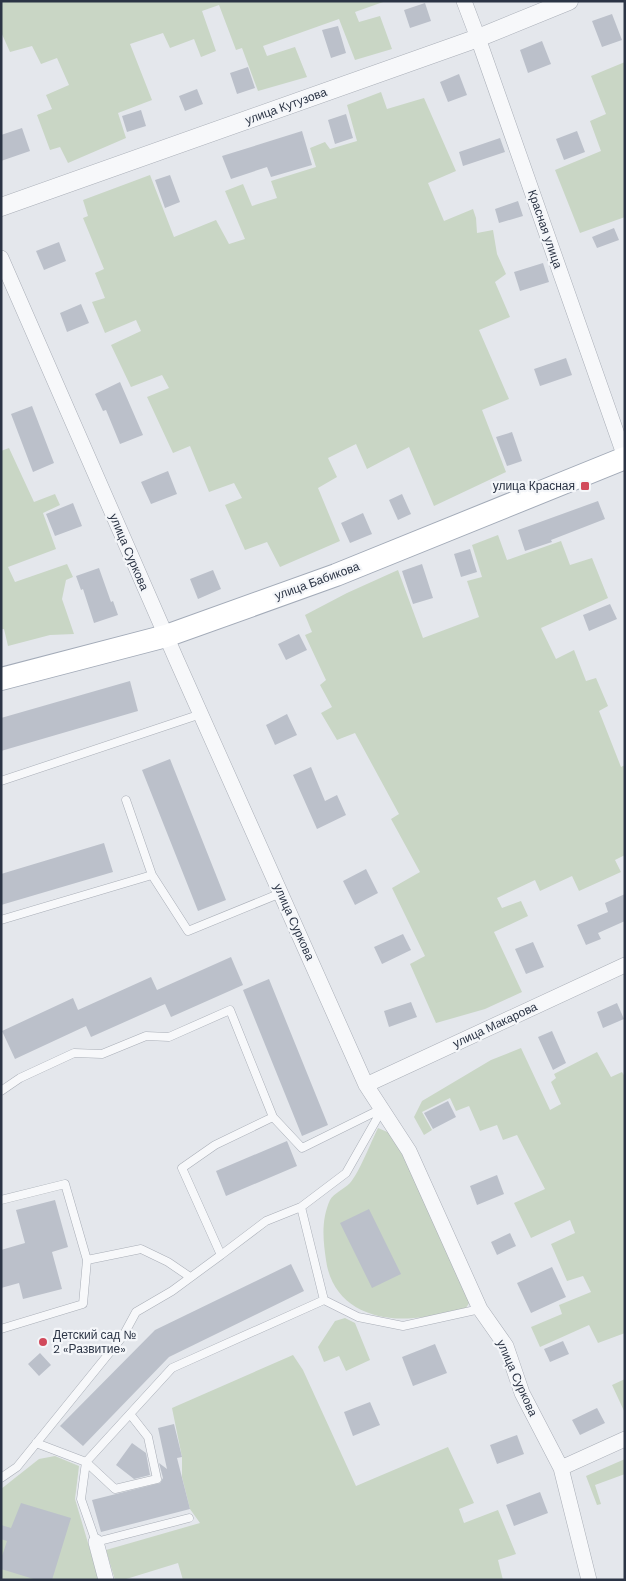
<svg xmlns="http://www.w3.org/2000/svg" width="626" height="1581" viewBox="0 0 626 1581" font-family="'DM Sans',sans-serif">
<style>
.green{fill:#c9d6c5}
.building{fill:#bbc0ca}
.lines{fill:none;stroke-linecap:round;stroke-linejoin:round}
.service-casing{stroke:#a9aeb7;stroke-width:9}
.minor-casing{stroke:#a9aeb7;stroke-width:16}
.tertiary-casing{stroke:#a9aeb7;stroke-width:19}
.primary-casing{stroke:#a3abb8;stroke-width:24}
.service{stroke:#f7f8fa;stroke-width:8}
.minor{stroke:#f7f8fa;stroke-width:15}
.tertiary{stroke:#f7f8fa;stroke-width:18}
.primary{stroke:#fff;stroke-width:22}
.poi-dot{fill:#d1495b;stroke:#f4f6f9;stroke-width:2}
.labels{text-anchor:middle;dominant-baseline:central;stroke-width:4.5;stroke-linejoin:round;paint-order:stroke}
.street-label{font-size:12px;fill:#2b3445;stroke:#f4f6f9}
.poi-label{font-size:12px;fill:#2b3445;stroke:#f4f6f9;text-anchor:end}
</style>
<rect width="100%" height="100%" fill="#e4e7ec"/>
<path class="green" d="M1,1H386L355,12L359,22L380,16L392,49L355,60L339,19L263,46L267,56L295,47L307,77L258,91L242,48L236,50L219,5L202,11L216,51L201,57L194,39L170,48L163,33L130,44L152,100L118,113L126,138L68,163L60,147L50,150L37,115L52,109L46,95L69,85L57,58L41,64L32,46L10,52L1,32Z
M625,62V217L580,233L555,170L601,151L590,121L606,114L591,76Z
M381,92L387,109L424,98L456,171L428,183L444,221L473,209L476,218L477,233L493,230L497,254L506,274L495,282L510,317L479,330L509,399L482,410L506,472L434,506L409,447L367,469L356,444L328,458L337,477L318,488L340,541L280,567L267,542L245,550L225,505L242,498L234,483L209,492L190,446L173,453L147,397L169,388L162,375L131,387L111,345L141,331L136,320L105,333L92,302L105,298L95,273L104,269L83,218L88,216L83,200L150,175L174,237L216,220L229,244L245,239L225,191L243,184L252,206L277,198L271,181L316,167L310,148L325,142L330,149L357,141L347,105Z
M9,448L34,502L55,494L60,505L43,513L56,549L8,567L15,582L67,564L73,577L66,580L62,599L74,634L50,635L8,646L4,629H1V451Z
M498,535L507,560L561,541L570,565L592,558L608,598L541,628L556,659L574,650L586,681L596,678L608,706L599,711L621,767L625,765V855L615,860L621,872L579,891L572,876L540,891L535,880L497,898L502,908L521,901L528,916L494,932L522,992L485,1009L436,1023L410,964L425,956L392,888L420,872L391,819L399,814L355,733L337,740L321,713L332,707L320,685L326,680L305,635L312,632L305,615L347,593L398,570L423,638L479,617L467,581L482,577L472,545Z
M521,1048L550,1110L561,1104L551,1082L556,1078L554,1074L597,1052L611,1077L622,1072L625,1077V1333L598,1343L589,1325L540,1347L531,1327L562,1314L559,1305L591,1292L583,1276L567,1281L551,1244L575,1233L570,1220L531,1238L514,1203L545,1189L517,1135L503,1140L497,1125L480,1131L469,1106L456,1111L450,1098L422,1112L432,1130L424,1135L414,1117L422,1101L491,1060Z
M378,1128L392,1134L402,1150L471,1300L466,1308C449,1312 431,1317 414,1318C372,1322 332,1305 326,1260C323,1240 321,1220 330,1200C334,1193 344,1189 350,1183C359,1173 371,1142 378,1128Z
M345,1318L355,1323L370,1360L346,1371L339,1356L324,1362L318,1347L335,1321Z
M293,1355L303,1370L356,1486L448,1447L474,1503L459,1509L464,1523L498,1510L516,1554L498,1560L503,1580H183L178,1563L123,1580H115L106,1550L200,1523L190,1509L182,1477V1457L172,1408Z
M625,1379V1413L612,1385Z
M55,1456L79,1466L75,1499L99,1580H1V1489L39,1459Z
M625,1459V1474L595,1485L601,1504L597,1505L586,1476Z"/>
<path class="building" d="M425,3L431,21L410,28L404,10Z
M612,14L622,40L602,47L592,21Z
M338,26L346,53L331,58L322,30Z
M542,41L551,64L528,73L520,50Z
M248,67L255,88L237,94L230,73Z
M459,74L467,95L448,102L440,82Z
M197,89L203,104L185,111L179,96Z
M141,110L146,126L127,132L122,116Z
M346,114L353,138L335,144L328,120Z
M22,128L30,151L1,161V135Z
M302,131L312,165L271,177L267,167L231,179L222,156Z
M577,131L585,152L564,160L556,139Z
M500,138L505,152L463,166L459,152Z
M170,175L180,202L165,208L155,180Z
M518,201L523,216L499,223L495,209Z
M614,228L619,240L597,248L592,237Z
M59,242L66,261L44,270L36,251Z
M543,263L549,282L520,291L514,272Z
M81,304L89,323L67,332L60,313Z
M566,358L572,375L540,386L534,369Z
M120,382L143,435L120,444L106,410L103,411L95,394Z
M32,406L54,463L33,472L11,414Z
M512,432L522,461L507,466L496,437Z
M168,471L177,494L151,504L141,482Z
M402,494L411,514L398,520L389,500Z
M598,501L605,519L551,540L552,542L525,551L518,530Z
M73,503L82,526L55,536L46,514Z
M363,513L372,534L350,543L341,523Z
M470,549L477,572L461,577L454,554Z
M422,564L433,598L413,604L402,571Z
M99,568L111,602L113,601L118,615L94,623L83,589L81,590L76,576Z
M213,570L221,589L198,599L190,579Z
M610,604L617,619L589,631L583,615Z
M299,634L307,650L286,660L278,644Z
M130,681L138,711L1,751V718Z
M287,714L297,735L275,745L266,725Z
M170,759L226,900L198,911L142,770Z
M311,767L325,801L337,795L346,815L317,829L293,775Z
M104,843L113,872L1,905V874Z
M366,869L378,893L355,905L343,881Z
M625,894V921L598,933L601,939L586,945L577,925L608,912L605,903Z
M403,934L411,950L382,964L374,947Z
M533,942L544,967L526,974L515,949Z
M231,957L243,985L171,1017L165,1004L91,1037L86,1026L15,1059L2,1031L73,998L78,1010L151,977L157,990Z
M269,979L328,1125L302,1136L243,990Z
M411,1002L417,1017L389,1027L384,1011Z
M617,1003L624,1019L603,1028L597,1012Z
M552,1031L566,1063L553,1070L538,1037Z
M448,1101L456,1117L433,1129L424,1113Z
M287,1141L297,1166L226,1196L216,1171Z
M497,1175L504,1194L477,1205L470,1186Z
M55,1200L68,1247L52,1252L62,1289L23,1299L19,1283L1,1288V1250L25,1243L16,1210Z
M369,1209L401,1274L372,1288L340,1223Z
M510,1233L516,1246L497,1255L491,1242Z
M291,1264L304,1291L169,1357L83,1446L60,1426L155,1330Z
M552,1267L566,1297L531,1313L517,1283Z
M563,1341L569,1354L550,1362L544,1349Z
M435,1344L447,1373L413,1386L402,1357Z
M40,1353L51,1365L39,1376L28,1364Z
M370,1402L380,1425L353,1436L344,1412Z
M597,1408L605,1423L580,1435L572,1420Z
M174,1424L182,1457L177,1458L190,1509L101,1532L92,1500L160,1483L163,1478L159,1463L167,1469L158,1428Z
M517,1435L524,1454L497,1464L490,1445Z
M132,1443L146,1453L150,1475L134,1479L116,1465Z
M540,1492L548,1513L514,1526L506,1505Z
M21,1503L71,1518L52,1580H37L1,1569V1559L7,1541L1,1539V1525L11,1528Z"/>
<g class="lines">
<g class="service-casing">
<path id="service" d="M1,781L201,714
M126,800L152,875
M1,920L152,875L188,931L281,893
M1,1091L20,1078L74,1053L102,1054L146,1036L169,1037L230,1010L273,1117L302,1148L383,1108
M1,1200L65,1184L87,1260L83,1304L1,1329
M301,1207L324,1300L358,1317L403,1326L480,1309
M221,1255L266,1221L301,1207L346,1173L383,1108
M87,1260L141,1249L168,1262L190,1277
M36,1443L86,1462L172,1368L324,1300
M86,1462L81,1499L96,1542L189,1518
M86,1462L115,1489L157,1479L148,1437L130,1414
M1,1478L17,1467L123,1336L136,1312L172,1291L221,1255L182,1168L215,1145L273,1117"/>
</g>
<g class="minor-casing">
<path id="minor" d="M464,1L478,38L625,457
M1,258L177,661L366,1085L409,1151L480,1309L506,1346L522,1393L561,1468L589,1580
M366,1085L625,965
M561,1468L625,1439
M96,1542L106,1580"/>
</g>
<g class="tertiary-casing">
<path id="tertiary" d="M1,207L478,38L569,1"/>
</g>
<g class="primary-casing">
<path id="primary" d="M1,679L166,636L336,575L625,458"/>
</g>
<use href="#service" class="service"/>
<use href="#minor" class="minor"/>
<use href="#tertiary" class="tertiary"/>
<use href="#primary" class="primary"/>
</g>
<g class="poi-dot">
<rect x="580" y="481" width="10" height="10" rx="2.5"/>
<circle cx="43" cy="1342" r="5"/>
</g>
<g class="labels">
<g class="street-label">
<text transform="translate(286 106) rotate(-20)">улица Кутузова</text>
<text transform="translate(545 229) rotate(71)">Красная улица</text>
<text transform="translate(129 552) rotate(67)">улица Суркова</text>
<text transform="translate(317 581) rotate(-20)">улица Бабикова</text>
<text transform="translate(294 922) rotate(66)">улица Суркова</text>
<text transform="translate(495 1025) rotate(-25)">улица Макарова</text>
<text transform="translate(517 1378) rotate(66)">улица Суркова</text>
</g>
<g class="poi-label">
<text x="575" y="486">улица Красная</text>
<text x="53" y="1335" text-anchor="start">Детский сад №<tspan x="53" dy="14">2 «Развитие»</tspan></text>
</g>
</g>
<rect width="626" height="1581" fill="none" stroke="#2b3445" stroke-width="5"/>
</svg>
